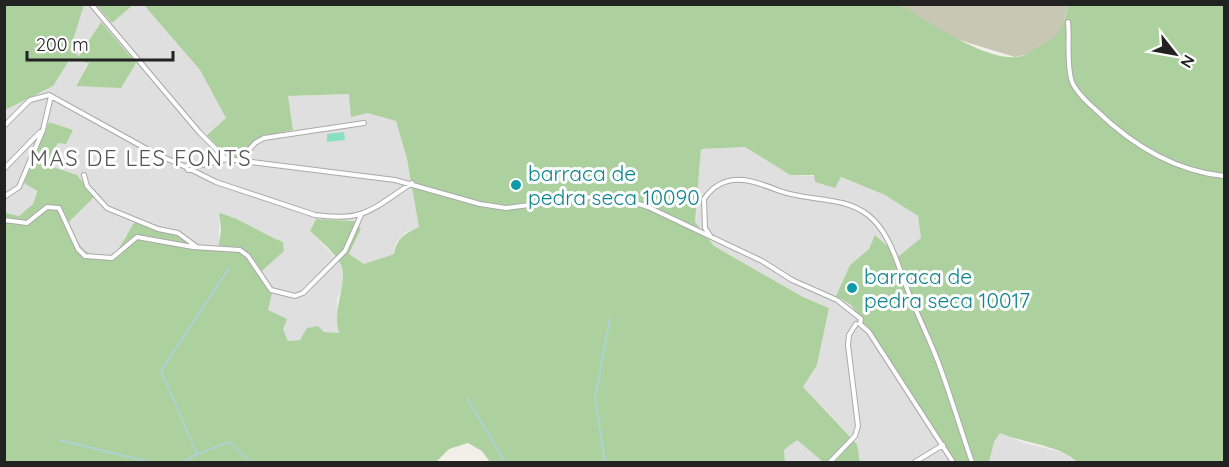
<svg xmlns="http://www.w3.org/2000/svg" width="1229" height="467" viewBox="0 0 1229 467" font-family="Quicksand,sans-serif">
<style>
.residential{fill:#e0dfdf}
.construction{fill:#c7c7b4}
.forest{fill:#add19e}
.pitch{fill:#88e0be}
.lines{fill:none;stroke-linecap:round;stroke-linejoin:round}
.stream{stroke:#aad3df;stroke-width:1.5}
.minor-casing{stroke:#a9a9a9;stroke-width:6}
.minor{stroke:#fff;stroke-width:4}
.culture-dot{fill:#0f9aa8;stroke:#fff;stroke-width:2}
.labels{text-anchor:middle;dominant-baseline:central;stroke-width:6;stroke-linejoin:round;paint-order:stroke}
.culture-label{font-size:21px;fill:#0d838f;stroke:#fff;text-anchor:start}
.neighbourhood-label{font-size:22px;letter-spacing:1.5px;fill:#555;stroke:#fff}
</style>
<rect width="100%" height="100%" fill="#f2efe9"/>
<path class="residential" d="M144,4L200,70L227,118L207,134L237,157L246,147L262,137L293,130L288,96L349,94L367,113L396,121L407,159L420,227L406,232L395,244L394,254L364,265L349,254L361,229L354,221L316,219L310,231L340,262L344,282L337,300L339,334L324,332L300,340L288,341L268,310V283L262,271L284,251L283,242L257,232L230,216L219,214V250L194,249L178,234L125,235L122,247L115,255L102,257L88,254L80,248L69,222L71,175L50,166L51,155L58,143L66,144L72,130L49,122L33,204L19,216L7,213L5,208V110L53,86L70,58L89,62L76,85L121,88L100,23L79,56L70,50L84,5H96L112,23L133,5Z
M745,147L790,175L840,177L885,195L918,216L922,238L899,256L876,235L869,249L850,265L836,296L851,305L956,462H860L857,443L803,387L817,365L829,308L803,297L714,246L695,222L701,149Z
M1000,433L1025,443L1061,452L1077,462H989L994,442Z
M797,440L823,462H785L784,450Z"/>
<path class="construction" d="M900,5H1068L1062,28L1055,39L1028,54L1015,57L959,40L933,27Z"/>
<path class="forest" d="M5,4L84,5L70,50L79,56L101,22L136,63L121,88L76,86L89,63L70,59L53,86L5,110Z
M96,5H133L112,23Z
M144,5H900C927,21 985,61 1017,57C1028,56 1033,49 1042,45C1062,34 1063,27 1068,5H1224V462H1077C1057,444 1025,444 1000,433L994,442L989,462H956L851,305L836,296L850,265L869,249L875,235L899,256L921,238L918,216L885,195L841,177L835,188L815,182L814,175H790L745,147L701,149L695,222L714,246L803,297L829,308L817,365L803,387L857,444L860,462H823L797,440L784,450L785,462H490L482,451L468,443L449,449L436,462H5L4,208L7,213L19,216L33,204L37,191L24,183L49,122L73,130L66,144L58,143L51,155L50,166L77,175L94,197L69,222C80,249 84,259 115,255L135,221L178,234L194,249L218,250L221,230L219,213C240,218 262,234 283,242L284,251L262,271L272,293L268,310L287,319L283,329L288,341L300,340L307,328L318,326L324,332L339,333C331,306 351,280 339,261C332,250 319,240 310,231L316,219L354,221L361,229L349,254L364,264L394,254C396,239 405,233 419,227L407,159L396,121L367,113L351,117L349,94L288,96L293,130C270,135 253,139 237,158L218,147L207,135L226,118L200,70Z"/>
<path class="pitch" d="M344,132L345,140L327,142V134Z"/>
<g class="lines">
<path class="stream" d="M229,268L161,371L197,454L229,442L251,462
M467,398L505,462
M59,440L150,462
M183,462L197,454
M605,462L595,398L610,318"/>
<g class="minor-casing">
<path id="minor" d="M91,4L199,132L226,159
M1068,22C1070,40 1066,65 1072,82C1077,93 1087,102 1096,110C1131,144 1175,171 1224,176
M4,126L30,100L49,95L154,153L186,167L188,170H192L216,182L315,215C365,222 372,209 412,183
M239,161L255,143L264,138L364,123
M186,167L189,164L193,167L227,159L395,180L480,204L506,208L591,197L633,202L648,207L762,261L792,280L837,300L861,319L860,324L869,332L953,462
M4,169L40,132
M84,175L87,186L107,208L158,229L178,233L197,247
M4,197L19,187L43,130L51,96
M4,220L27,223L47,207L59,208L78,249L85,256L112,258L137,237L193,247L240,250L248,256L271,290L295,296L303,293L345,251L361,215
M711,237L705,228L704,199C723,171 750,179 777,190C807,202 842,195 868,215C891,233 898,267 908,291C917,314 928,336 937,359C950,393 960,428 972,462
M830,462L855,436L858,426L848,345L849,335L856,324
M915,462L943,445"/>
</g>
<use href="#minor" class="minor"/>
</g>
<g class="culture-dot">
<circle cx="516" cy="185" r="6"/>
<circle cx="852" cy="288" r="6"/>
</g>
<g class="labels">
<g class="culture-label">
<text x="528" y="173">barraca de<tspan x="528" dy="24">pedra seca 10090</tspan></text>
<text x="864" y="276">barraca de<tspan x="864" dy="24">pedra seca 10017</tspan></text>
</g>
<g class="neighbourhood-label">
<text x="141" y="158">MAS DE LES FONTS</text>
</g>
</g>
<rect width="1229" height="467" fill="none" stroke="#222222" stroke-width="12"/>
<g transform="translate(1175 54) rotate(121)" stroke="#ffffff" stroke-width="4.5" paint-order="stroke">
<path d="M0-4.5L10 22L0 15L-10 22Z" fill="#222222"/>
<text y="-9" font-size="16" font-weight="bold" text-anchor="middle" fill="#222222">N</text>
</g>
<path d="M27 51v9h146v-9" fill="none" stroke="#222222" stroke-width="3"/>
<text x="36" y="51" font-size="18" fill="#222222" stroke="#ffffff" stroke-width="4.5" paint-order="stroke">200 m</text>
</svg>
